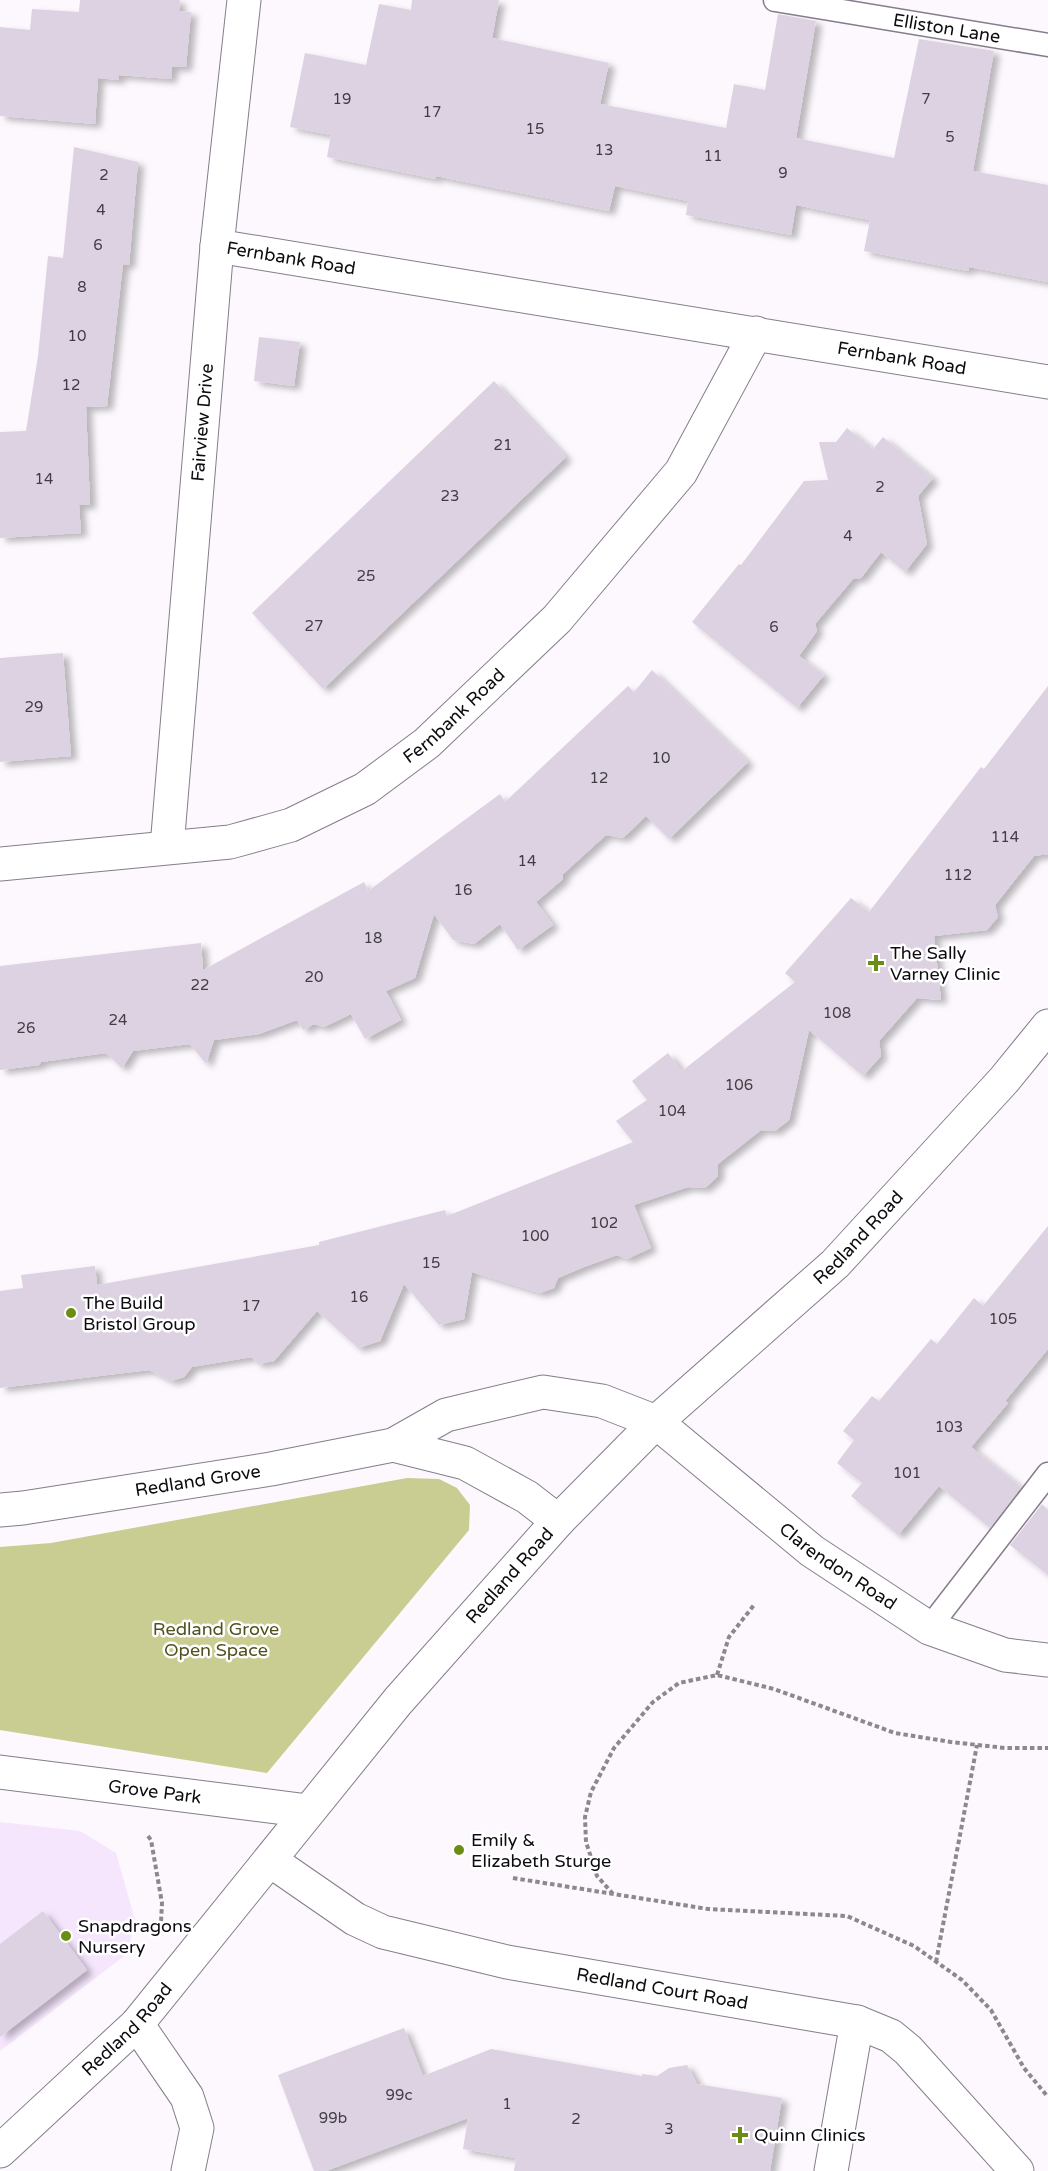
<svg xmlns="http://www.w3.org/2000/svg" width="1048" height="2171" viewBox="0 0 1048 2171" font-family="'Varela Round',sans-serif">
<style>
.built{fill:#f5e6fd}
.green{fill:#cacd91}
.building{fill:#dcd2e2;filter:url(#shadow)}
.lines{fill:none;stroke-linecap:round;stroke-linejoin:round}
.lane-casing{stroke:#867c8b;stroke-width:25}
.street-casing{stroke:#867c8b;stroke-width:35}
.secondary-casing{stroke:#867c8b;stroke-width:35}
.path{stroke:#8c888e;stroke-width:4;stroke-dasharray:4.5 3;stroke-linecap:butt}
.lane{stroke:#fff;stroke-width:22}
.street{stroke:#fff;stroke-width:33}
.secondary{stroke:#fff;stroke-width:33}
.poi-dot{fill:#6a8d15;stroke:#fff;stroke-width:2}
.labels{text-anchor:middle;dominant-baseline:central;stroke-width:5;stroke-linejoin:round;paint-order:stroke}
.number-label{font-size:15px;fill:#423d44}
.street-label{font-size:18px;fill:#0e0b10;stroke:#fff}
.poi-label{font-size:18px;fill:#0e0b10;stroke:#fff;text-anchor:start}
.park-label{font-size:18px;fill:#50511d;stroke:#fff}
</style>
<defs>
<filter id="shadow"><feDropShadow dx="6" dy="4" stdDeviation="3" flood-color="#0004"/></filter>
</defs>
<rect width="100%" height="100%" fill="#fcf8fe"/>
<path class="built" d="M0,1822L80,1831L116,1853L135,1920L128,1953L0,2051Z"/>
<path class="green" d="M407,1478L439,1479L457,1488L470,1505L469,1530L267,1773L0,1730V1547L51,1543Z"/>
<path class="building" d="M80,0H180L179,11L191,12L186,67H172L171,79L119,75V80L98,78L95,124L0,116V27L30,30L32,9L79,12Z
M412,0H499L492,38L609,63L600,104L726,128L734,84L765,90L778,14L816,21L796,138L894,158L919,39L994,51L973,171L1048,185V282L969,267L968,271L864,251L870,220L796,205L791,235L686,215L688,201L615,186L609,211L436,176V179L327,157L331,135L290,127L305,53L366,65L379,4L411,10Z
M74,147L138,162L129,265L123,264L107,406L86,407L90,505H79L81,533L0,538V432L26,431L38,356L48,256L63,258Z
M259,337L300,342L294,386L254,381Z
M494,381L566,457L323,689L252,613Z
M847,428L873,449L883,437L933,478L918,496L927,544L905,572L881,552L861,578L853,579L815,624L817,631L799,656L824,675L797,708L692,622L739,564L741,565L804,481L828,480L819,442H836Z
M63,653L71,756L0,762V658Z
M652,670L748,762L669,839L646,816L623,838L606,835L563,874V879L536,902L553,925L518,950L500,924L474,944L453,940L434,914L415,978L386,991L401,1020L365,1039L351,1014L324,1027L314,1024L303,1030L297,1020L259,1034L214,1040L206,1064L190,1044L133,1051L122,1068L106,1053L41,1062L39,1065L0,1070V966L201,943L203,970L364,882L368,891L500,794L505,802L628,686L634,692Z
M1048,686V854L1034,856L995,905L998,917L987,930L934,936L941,1000L917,998L879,1041L881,1056L863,1076L809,1030L789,1120L775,1131L761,1130L718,1164V1176L705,1188L688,1187L634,1205L651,1248L627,1259L617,1255L584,1267L558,1278L554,1288L540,1293L472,1272L464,1319L439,1325L404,1284L380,1341L358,1348L317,1311L274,1361L258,1364L252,1357L192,1367L184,1377L171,1381L149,1370L0,1388V1291L23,1288L21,1275L95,1266L97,1285L319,1245V1242L445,1210L447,1216L633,1142L616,1121L647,1100L632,1081L668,1053L682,1071L795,982L785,973L851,898L869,912L981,767L984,769Z
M1048,1226V1349L1005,1401L1008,1403L971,1447L1021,1487L990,1528L939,1486L898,1535L851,1496L862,1483L837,1463L854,1440L843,1431L872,1396L879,1401L931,1339L937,1344L974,1298L983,1306Z
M1042,1504L1048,1510V1575L1010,1545Z
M43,1911L87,1970L0,2037V1944Z
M404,2028L423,2076L491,2049L642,2076V2074L657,2076L669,2068L687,2065L697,2084L782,2098L770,2171H514L516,2158L463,2149L468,2118L326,2171H314L278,2075Z"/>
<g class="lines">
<g class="lane-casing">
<g id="lane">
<path id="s1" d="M775,0L1048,45"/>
<path d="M929,1628L1048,1474"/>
</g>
</g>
<g class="street-casing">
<g id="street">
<path id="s2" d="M217,246L1048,382"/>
<path id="s3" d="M167,847L217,246L244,0"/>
<path id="s4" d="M0,864L230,842L291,825L365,789L427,743L557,619L681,472L756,333"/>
<path d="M393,1445L465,1463L527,1497L558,1521"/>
<path id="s5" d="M0,1510L23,1508L271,1469L393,1445L446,1415L543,1392L602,1401L656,1422L812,1551L929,1628L1005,1655L1048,1660"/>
<path id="s6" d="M0,1772L308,1811"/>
<path id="s7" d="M271,1861L355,1919L383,1932L507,1962L857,2022L891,2036L908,2050L1017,2171"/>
<path d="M137,2024L187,2097L197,2128L188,2171"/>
<path d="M831,2171L857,2022"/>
</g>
</g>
<g class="secondary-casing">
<g id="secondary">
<path id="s8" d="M0,2151L137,2024L398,1701L558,1521L656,1422L835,1264L1004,1080L1048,1026"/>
</g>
</g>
<path class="path" d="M717,1675L729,1637L754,1605
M148,1836L151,1840L162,1903L161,1922
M513,1878L708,1909L847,1916L914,1946L962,1980L991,2010L1024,2068L1048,2097
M613,1894L597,1876L586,1842L585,1817L591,1792L614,1748L653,1702L679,1683L717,1675L774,1689L895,1733L951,1742L1005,1748H1048
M936,1962L977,1745"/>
<use href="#lane" class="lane"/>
<use href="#street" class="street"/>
<use href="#secondary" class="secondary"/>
</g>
<g class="poi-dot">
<path d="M873 954h6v6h6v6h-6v6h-6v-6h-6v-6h6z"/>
<circle cx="71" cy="1313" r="6"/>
<circle cx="459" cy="1850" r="6"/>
<circle cx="66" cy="1936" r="6"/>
<path d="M737 2126h6v6h6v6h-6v6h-6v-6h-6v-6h6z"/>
</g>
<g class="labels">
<g class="number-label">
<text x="342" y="99">19</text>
<text x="926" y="99">7</text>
<text x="432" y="112">17</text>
<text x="535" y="129">15</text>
<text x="950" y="137">5</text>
<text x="604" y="150">13</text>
<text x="713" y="156">11</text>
<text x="783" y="173">9</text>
<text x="104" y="175">2</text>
<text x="101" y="210">4</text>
<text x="98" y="245">6</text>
<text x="82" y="287">8</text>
<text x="77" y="336">10</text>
<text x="71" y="385">12</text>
<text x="503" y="445">21</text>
<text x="44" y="479">14</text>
<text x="880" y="487">2</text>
<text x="450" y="496">23</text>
<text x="848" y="536">4</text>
<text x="366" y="576">25</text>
<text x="314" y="626">27</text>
<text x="774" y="627">6</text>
<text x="34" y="707">29</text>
<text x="661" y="758">10</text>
<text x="599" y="778">12</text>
<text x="1005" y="837">114</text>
<text x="527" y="861">14</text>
<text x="958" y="875">112</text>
<text x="463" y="890">16</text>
<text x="373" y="938">18</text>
<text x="314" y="977">20</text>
<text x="200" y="985">22</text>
<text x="837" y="1013">108</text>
<text x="118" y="1020">24</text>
<text x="26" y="1028">26</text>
<text x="739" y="1085">106</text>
<text x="672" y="1111">104</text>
<text x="604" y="1223">102</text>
<text x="535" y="1236">100</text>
<text x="431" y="1263">15</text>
<text x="359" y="1297">16</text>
<text x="251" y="1306">17</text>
<text x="1003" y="1319">105</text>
<text x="949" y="1427">103</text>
<text x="907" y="1473">101</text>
<text x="399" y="2095">99c</text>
<text x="507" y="2104">1</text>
<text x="333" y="2118">99b</text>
<text x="576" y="2119">2</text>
<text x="669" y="2129">3</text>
</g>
<g class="street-label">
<text stroke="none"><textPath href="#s1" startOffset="174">Elliston Lane</textPath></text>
<text stroke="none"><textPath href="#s2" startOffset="75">Fernbank Road</textPath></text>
<text stroke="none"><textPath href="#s2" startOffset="694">Fernbank Road</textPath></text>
<text stroke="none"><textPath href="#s3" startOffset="426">Fairview Drive</textPath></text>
<text stroke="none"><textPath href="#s4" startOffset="492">Fernbank Road</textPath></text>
<text stroke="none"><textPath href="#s8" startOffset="1256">Redland Road</textPath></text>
<text stroke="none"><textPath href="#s5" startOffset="200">Redland Grove</textPath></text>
<text stroke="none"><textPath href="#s5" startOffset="909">Clarendon Road</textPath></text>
<text stroke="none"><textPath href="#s8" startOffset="770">Redland Road</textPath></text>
<text stroke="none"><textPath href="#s6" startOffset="156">Grove Park</textPath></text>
<text stroke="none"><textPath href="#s7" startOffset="418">Redland Court Road</textPath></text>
<text stroke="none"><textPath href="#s8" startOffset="176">Redland Road</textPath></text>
</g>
<g class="poi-label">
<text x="890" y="953">The Sally<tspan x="890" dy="21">Varney Clinic</tspan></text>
<text x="83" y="1303">The Build<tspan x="83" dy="21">Bristol Group</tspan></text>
<text x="471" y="1840">Emily &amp;<tspan x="471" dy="21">Elizabeth Sturge</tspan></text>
<text x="78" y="1926">Snapdragons<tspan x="78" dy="21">Nursery</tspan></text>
<text x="754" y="2135">Quinn Clinics</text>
</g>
<g class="park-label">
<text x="216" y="1629">Redland Grove<tspan x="216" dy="21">Open Space</tspan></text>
</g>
</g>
</svg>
